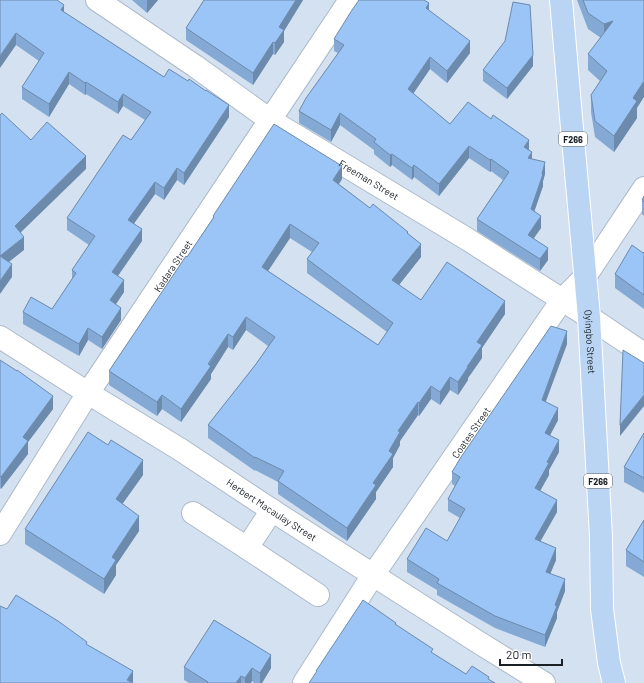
<svg xmlns="http://www.w3.org/2000/svg" width="644" height="683" viewBox="0 0 644 683" font-family="Barlow,sans-serif">
<style>
.lines{fill:none;stroke-linecap:round;stroke-linejoin:round}
.minor-casing{stroke:#acbac9;stroke-width:24}
.highway-casing{stroke:#fff;stroke-width:24}
.minor{stroke:#fff;stroke-width:22}
.highway{stroke:#bad5f4;stroke-width:22}
.wall{fill:#84a9d4;fill-rule:evenodd}
.shaded-wall{fill:#6c8aac}
.building{fill:#9ac5f6;stroke:#6c8aac;fill-rule:evenodd}
.labels{text-anchor:middle;dominant-baseline:central;stroke-width:4;stroke-linejoin:round;paint-order:stroke}
.shield{fill:#fff;stroke:#5f6266;stroke-width:1}
.shield-label{font-size:9px;font-weight:bold;fill:#1a1f25}
.street-label{font-size:10px;fill:#1a1f25;stroke:#fff}
</style>
<rect width="100%" height="100%" fill="#d3e1f1"/>
<g class="lines">
<g class="minor-casing">
<g id="minor">
<path id="s1" d="M97,0L195,66L270,120L467,239L589,317L644,354"/>
<path id="s2" d="M0,337L88,393L181,450L273,511L478,642L544,683"/>
<path d="M272,510L247,548L318,595"/>
<path d="M193,513L247,548"/>
<path id="s3" d="M0,534L88,393L350,0"/>
<path id="s4" d="M304,683L373,575L562,300L585,277L644,188"/>
</g>
</g>
<g class="highway-casing">
<g id="highway">
<path id="s5" d="M561,0L571,117L589,317L601,537L602,609L609,663L614,683"/>
</g>
</g>
<use href="#minor" class="minor"/>
<use href="#highway" class="highway"/>
</g>
<path class="wall" d="M0,0L64,12L164,77L229,117L184,185L177,180L164,200L155,194L134,223L142,241L118,276L124,292L116,304L121,320L102,349L88,340L79,356L23,324V312L52,309L72,279V270L89,245L67,230V218L131,140L145,120L123,106L118,114L86,94L85,95L69,84L49,117L22,99V87L39,61L16,45Z
M132,0H158L147,13Z
M204,0H303L284,31V42L275,55L273,54L253,85L186,40V28Z
M577,0H644L637,108V118L614,152L595,137L591,112V95L600,81L588,70V54L601,38L588,29Z
M429,11L470,53L447,83L430,69L413,94L450,124L529,150L532,159L545,174L543,181V186L534,212L541,228L534,238L548,260L540,271L477,231V219L503,180L491,171L490,172L469,158L439,196L414,177L412,180L392,165L390,167L374,154V150L340,125L331,142L299,123V111L338,53L334,51V39Z
M533,66L507,99L483,81V70Z
M342,179L339,184L370,208L408,233L421,257L398,285L421,300L505,314L482,348V358L468,378V380L458,395L450,390L440,405L431,399L419,416L418,415L400,441V445L393,458V467L376,492V499L347,541L278,494V482L255,470V471L208,438V425L256,364L268,346L246,330L233,350L228,347L211,374V379L181,422L162,409L157,416L109,385V371L187,257L213,218V216ZM290,238L312,252L307,259V273L387,332L378,345L268,271Z
M644,196V216L642,214V200Z
M644,252V309L615,288V274L643,253Z
M567,344L545,402L558,420L550,435L559,452L549,470V475L540,491L557,512L540,541L556,560L550,574L565,591L557,612V618L545,647L495,628L437,595V590L407,572V559L447,541L460,518L448,511V499L455,486L452,484V472Z
M0,360L53,409L28,442V454L1,489L0,488Z
M644,433V493L624,482V467Z
M143,475L122,504L139,531L116,565V575L104,594L25,544V529Z
M644,520V577L626,566V550Z
M184,667L271,668L262,683H254L252,681L251,683H189L184,680Z"/>
<path class="shaded-wall" d="M147,0H158L147,13Z
M296,0H303L284,31V42L275,55V43L279,27Z
M429,3V15L426,8Z
M64,5V17L61,10Z
M613,21L604,40V24Z
M16,33V45L0,68V56Z
M470,41V53L447,83V71Z
M273,42V54L253,85V73Z
M533,55V66L507,99V88Z
M430,57V69L408,101V89Z
M69,72V84L49,117V104Z
M644,81V97L637,108V118L614,152V136L633,98Z
M86,82V94L85,95V83Z
M123,94V106L118,114V102Z
M229,105V117L184,185V173Z
M340,113V125L331,142V130Z
M529,140V152L524,147Z
M469,146V158L439,196V184Z
M532,152V164L528,158Z
M392,154V165L390,167V155Z
M86,156V169L15,238V226Z
M491,159V171L490,172V160Z
M545,162V174L543,181V186L531,221V209Z
M414,165V177L412,180V168Z
M342,166V179L333,193V180Z
M177,168V180L164,200V188Z
M155,182V194L128,232V220Z
M541,216V228L528,246V235Z
M290,224V238L262,280V267Z
M142,229V241L112,284V272Z
M24,237V250L0,269V256Z
M421,244V257L392,294V280Z
M548,248V260L540,271V259Z
M12,264V277L0,294V281Z
M124,280V292L110,313V300Z
M505,301V314L482,348V358L468,378V380L458,395V382L477,342Z
M121,308V320L102,349V337Z
M246,317V330L233,350V337Z
M88,328V340L79,356V344Z
M567,331V344L542,412V400Z
M228,334V347L211,374V379L181,422V409Z
M450,377V390L440,405V392Z
M431,386V399L419,416V403Z
M162,395V409L157,416V402Z
M644,395V406L620,436V425Z
M53,396V409L28,442V454L1,489V477L23,437Z
M418,402V415L400,441V445L393,458V467L376,492V499L347,541V528L373,483L398,431Z
M558,408V420L545,445V433Z
M559,440V452L549,470V475L535,500V488L547,462Z
M143,460V475L116,513V499Z
M557,500V512L535,551V539Z
M139,516V531L116,565V575L104,594V579L112,557Z
M556,548V560L546,584V572Z
M565,579V591L557,612V618L545,647V635L555,605Z
M271,655V668L262,683H260V673Z
M252,668V681L251,683H245V678Z
M133,671V683L127,680Z
M241,676V683H236Z"/>
<path class="building" d="M0,0H57L64,5L61,10L164,77L169,69L188,81L189,79L206,91V90L229,105L184,173L177,168L164,188L155,182L128,220L142,229L112,272L124,280L110,300L121,308L102,337L88,328L79,344L23,312L31,297L52,309L76,273L72,270L95,236L67,218L123,135L131,140L151,112L123,94L118,102L86,82L85,83L69,72L49,104L22,87L44,53L16,33L0,56Z
M204,0H296L279,27L284,30L275,43L273,42L253,73L186,28Z
M359,0H424L429,3L426,8L470,41L447,71L430,57L408,89L450,124L468,102L491,119L493,115L529,140L524,147L532,152L528,158L545,162L542,174H543L531,209L541,216L528,235L548,248L540,259L477,219L509,172L491,159L490,160L469,146L439,184L414,165L412,168L392,154L390,155L374,142L376,139L340,113L331,130L299,111L306,98L344,45L334,39L352,10Z
M583,0H644V81L633,98L637,101L614,136L595,121L591,95L607,71L588,54L613,21L604,24L588,13Z
M513,2L530,5L533,55L507,88L483,70L505,41Z
M2,113L31,140L47,122L86,156L15,226L24,237L0,256V115Z
M274,124L342,166L333,180L370,208L373,204L408,232L407,233L421,244L392,280L421,300L447,262L505,301L477,342L482,345L467,367H468L458,382L450,377L440,392L431,386L419,403L418,402L398,431L400,432L389,451L393,454L373,483L376,485L347,528L278,481L284,471L255,457V458L208,425L256,364L275,337L246,317L233,337L228,334L208,364L211,366L181,409L162,395L157,402L109,371L186,256L187,257L214,217L213,216ZM290,224L319,243L307,259L393,323L378,345L262,267Z
M644,196V202L642,200Z
M632,245L643,253L644,252V295L615,274Z
M0,256L12,264L0,281Z
M551,326L567,331L542,400L558,408L545,433L559,440L547,462L549,463L535,488L557,500L535,539L556,548L546,572L565,579L555,605L557,606L545,635L495,616L437,583L439,579L407,559L426,528L447,541L465,509L448,499L460,477L452,472L461,457Z
M623,350L644,363V395L620,425Z
M0,360L17,371V370L53,396L23,437L28,441L1,477L0,476Z
M88,432L108,445L111,440L143,460L116,499L139,516L112,557L116,560L104,579L25,529Z
M644,433V478L624,467Z
M644,520V562L626,550Z
M16,595L58,621L87,642L86,644L133,671L127,680L133,683H0V606L7,609Z
M363,600L396,623L395,624L433,649L431,652L466,674L472,666L489,677L488,679L495,683H309L317,671H316Z
M214,620L271,655L260,673L252,668L245,678L241,676L236,683H207L208,682L184,667Z"/>
<g class="labels">
<g class="shield">
<rect x="559" y="132" width="28" height="14" rx="3"/>
<rect x="584" y="474" width="28" height="14" rx="3"/>
</g>
<g class="shield-label">
<text x="573" y="139">F266</text>
<text x="598" y="481">F266</text>
</g>
<g class="street-label">
<text stroke="none"><textPath href="#s1" startOffset="326">Freeman Street</textPath></text>
<text stroke="none"><textPath href="#s3" startOffset="319">Kadara Street</textPath></text>
<text stroke="none"><textPath href="#s5" startOffset="343">Oyingbo Street</textPath></text>
<text stroke="none"><textPath href="#s4" startOffset="301">Coates Street</textPath></text>
<text stroke="none"><textPath href="#s2" startOffset="322">Herbert Macaulay Street</textPath></text>
</g>
</g>
<path d="M500 659v6h62v-6" fill="none" stroke="#1a1f25" stroke-width="2"/>
<text x="506" y="659" font-size="12" fill="#1a1f25" stroke="#ffffff" stroke-width="3" paint-order="stroke">20 m</text>
</svg>
